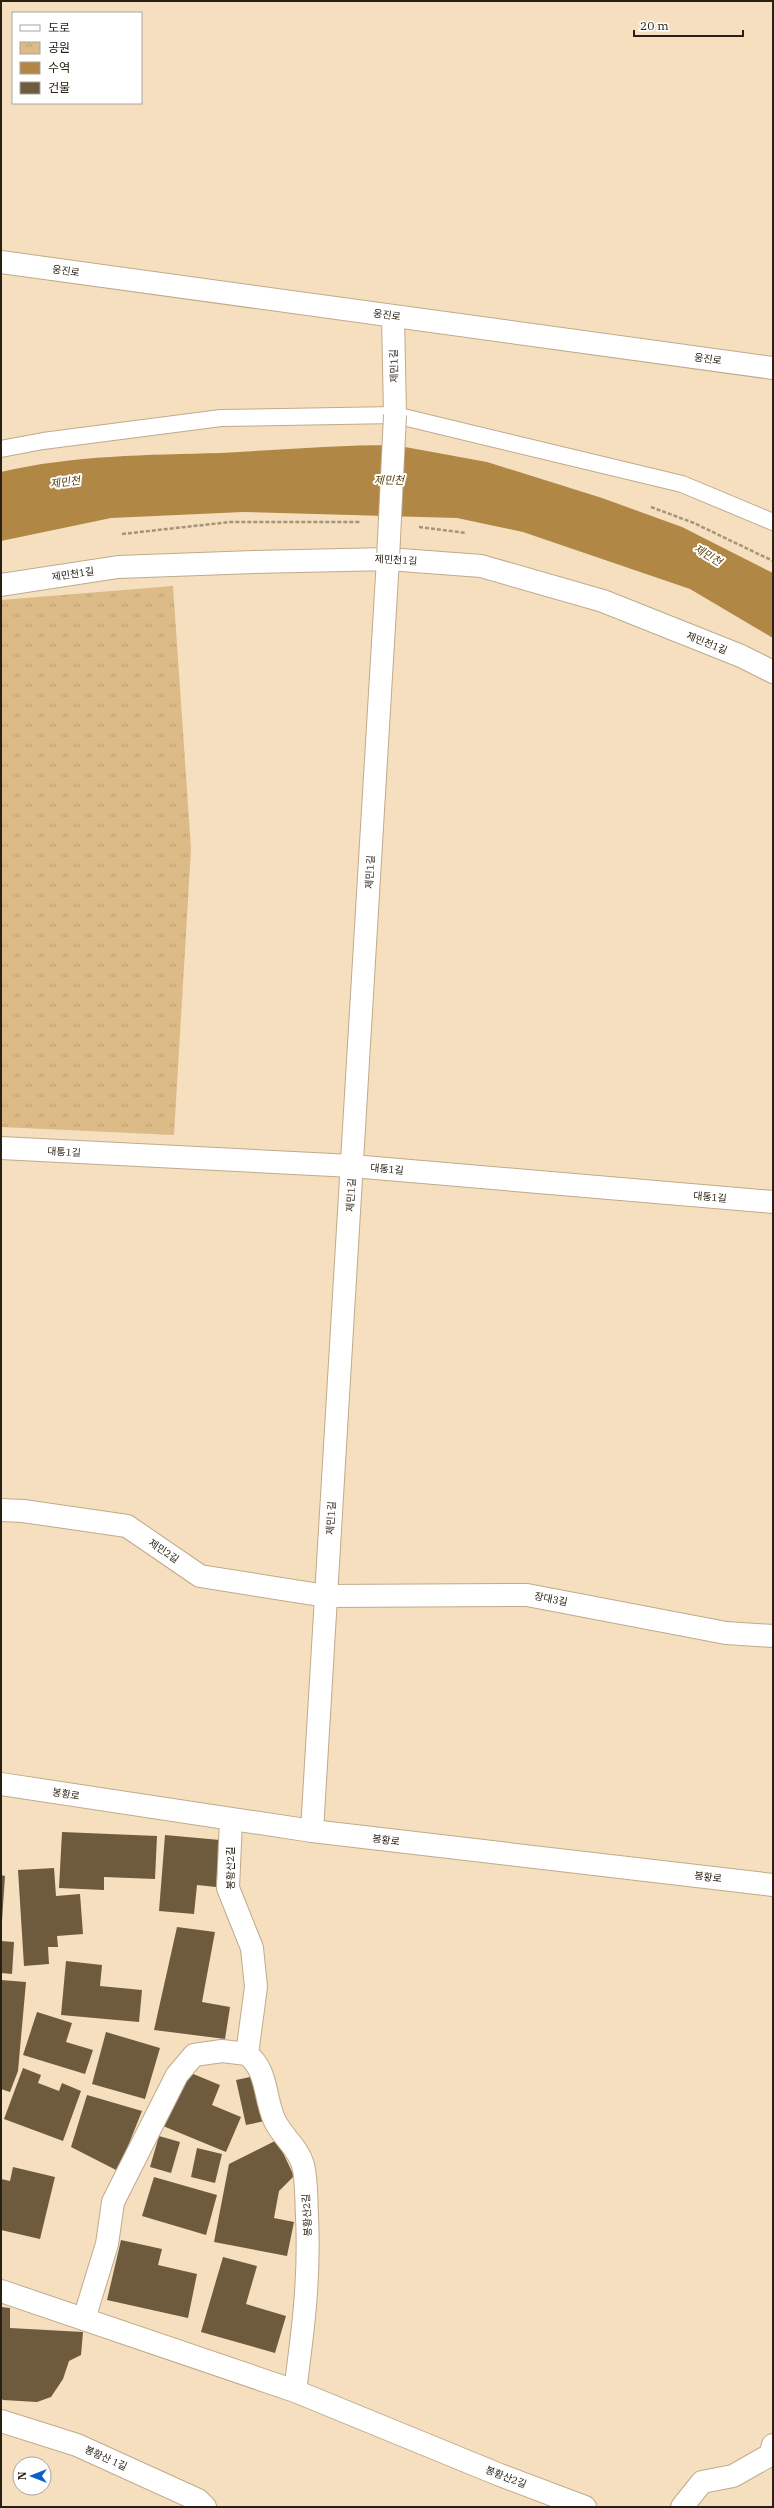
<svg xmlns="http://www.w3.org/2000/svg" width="774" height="2508" viewBox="0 0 774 2508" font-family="'IBM Plex Serif','Noto Sans KR',serif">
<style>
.park{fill:url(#park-tufts)}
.water{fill:#b08745}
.building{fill:#6e5b3e}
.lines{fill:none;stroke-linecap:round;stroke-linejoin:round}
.lane-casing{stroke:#c0aa8b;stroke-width:18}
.street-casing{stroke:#c0aa8b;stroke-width:24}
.secondary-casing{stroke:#c0aa8b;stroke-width:24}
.path{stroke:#a5947b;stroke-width:2.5;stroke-dasharray:4 2;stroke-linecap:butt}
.lane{stroke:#fff;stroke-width:16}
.street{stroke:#fff;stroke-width:22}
.secondary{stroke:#fff;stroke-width:22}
.street-bridge-casing{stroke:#c0aa8b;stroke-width:24;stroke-linecap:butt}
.street-bridge{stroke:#fff;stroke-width:22}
.labels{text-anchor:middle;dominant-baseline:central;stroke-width:4;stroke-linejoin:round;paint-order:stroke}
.street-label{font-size:10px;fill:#282014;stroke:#fff}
.water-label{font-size:11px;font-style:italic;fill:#5b3f08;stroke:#fff}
</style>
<defs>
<pattern id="park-tufts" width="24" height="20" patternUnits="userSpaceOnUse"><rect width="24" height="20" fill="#ddbb86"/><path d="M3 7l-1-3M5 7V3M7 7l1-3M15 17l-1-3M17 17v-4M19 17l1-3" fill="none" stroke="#bea073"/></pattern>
</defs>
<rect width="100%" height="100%" fill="#f5dfbe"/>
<path class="park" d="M173,586L191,849L174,1135L1,1127V600Z"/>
<path class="water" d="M394,445L487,462L602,498L682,527L773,573V638L690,589L523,532L457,518L243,512L111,518L1,541V472C73,455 148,455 221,453C279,450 336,445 394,445Z"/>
<path class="building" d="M62,1832L157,1836L155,1879L104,1877V1890L59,1888Z
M165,1835L220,1840L216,1887L197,1885L194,1914L159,1911Z
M54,1868L56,1896L80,1894L83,1934L57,1936L58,1947H48L49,1964L24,1966L18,1870Z
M1,1875L5,1876L2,1921H1Z
M177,1927L215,1932L202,2002L230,2007L225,2039L154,2030Z
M1,1941L14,1942L12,1974L1,1973Z
M66,1961L102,1965L100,1986L142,1990L139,2022L61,2015Z
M1,1980L26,1982L18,2071L10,2092L1,2089Z
M37,2012L72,2023L66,2042L93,2050L85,2074L23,2055Z
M106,2032L160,2048L145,2099L92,2084Z
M23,2068L41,2075L38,2083L59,2091L62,2083L81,2091L63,2141L4,2119Z
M186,2071L220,2085L212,2105L241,2117L226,2152L163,2126Z
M255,2076L265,2121L246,2125L236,2080Z
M87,2095L142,2111L118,2171L71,2147Z
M159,2136L180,2142L171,2173L150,2167Z
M277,2140L294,2176L279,2191L274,2218L294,2222L287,2256L214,2242L229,2164Z
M197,2148L222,2154L215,2183L191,2177Z
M13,2167L55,2177L40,2239L1,2230V2179L10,2181Z
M154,2177L217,2195L206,2235L142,2216Z
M121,2240L162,2249L158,2265L197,2274L188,2318L107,2300Z
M223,2257L257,2266L246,2304L286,2316L275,2353L201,2332Z
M1,2307L10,2308V2328L83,2332L81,2355L69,2361L63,2379L51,2397L37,2402L3,2400L1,2398Z"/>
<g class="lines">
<g class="lane-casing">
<path id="lane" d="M1,449L43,441L221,418L395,415L682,484L773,522"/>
</g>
<g class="street-casing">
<path id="street" d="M393,316L395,415
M1,585L118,567L254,562L388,559L481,566L603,601L741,656L773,672
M1,1148L352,1166L773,1202
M1,1510L23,1511L127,1526L200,1576L326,1596L527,1595L726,1633L773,1636
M231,1820L228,1888L252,1948L256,1987L247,2054C268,2071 264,2096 274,2119C281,2136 298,2147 303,2165C307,2181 306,2200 307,2216C310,2277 303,2331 295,2391
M312,1831L388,559
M1,2291L295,2391L500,2475L585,2507
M84,2319L107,2244L113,2202L177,2075L194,2055L222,2051L247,2054
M1,2421L77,2445L198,2500L205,2507
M682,2507L702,2482L733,2476L770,2455L773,2445"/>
</g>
<g class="secondary-casing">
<path id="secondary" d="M1,262L773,368
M1,1784L312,1831L773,1885"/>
</g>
<path class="path" d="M651,507L694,523L773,561
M419,527L466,533
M122,534L230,522H360"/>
<use href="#lane" class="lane"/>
<use href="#street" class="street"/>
<use href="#secondary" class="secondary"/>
<g class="street-bridge-casing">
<path id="street-bridge" d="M388,559L395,415"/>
</g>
<use href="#street-bridge" class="street-bridge"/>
</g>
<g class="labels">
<g class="street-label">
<text transform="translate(66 271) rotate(8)">웅진로</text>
<text transform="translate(387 315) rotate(8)">웅진로</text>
<text transform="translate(708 359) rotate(8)">웅진로</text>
<text transform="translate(394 366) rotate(-91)">제민1길</text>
<text transform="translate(396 560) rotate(3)">제민천1길</text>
<text transform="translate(73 574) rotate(-8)">제민천1길</text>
<text transform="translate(707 643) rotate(22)">제민천1길</text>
<text transform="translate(370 872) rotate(-87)">제민1길</text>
<text transform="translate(64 1152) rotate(3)">대통1길</text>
<text transform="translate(387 1169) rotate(5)">대통1길</text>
<text transform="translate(351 1195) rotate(-87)">제민1길</text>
<text transform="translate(710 1197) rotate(5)">대통1길</text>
<text transform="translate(331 1518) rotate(-87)">제민1길</text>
<text transform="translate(164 1551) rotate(34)">제민2길</text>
<text transform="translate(551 1599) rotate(11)">장대3길</text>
<text transform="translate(66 1794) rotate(9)">봉황로</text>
<text transform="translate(386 1840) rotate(7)">봉황로</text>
<text transform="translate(230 1868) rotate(-90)">봉황산2길</text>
<text transform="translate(708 1877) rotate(7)">봉황로</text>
<text transform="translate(307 2215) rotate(-93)">봉황산2길</text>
<text transform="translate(106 2458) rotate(24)">봉황산 1길</text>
<text transform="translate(506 2477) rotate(21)">봉황산2길</text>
</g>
<g class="water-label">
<text x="389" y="480">제민천</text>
<text transform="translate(65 482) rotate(-7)">제민천</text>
<text transform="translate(708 555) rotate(31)">제민천</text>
</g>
</g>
<rect width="774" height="2508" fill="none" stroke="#282014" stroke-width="4"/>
<rect x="12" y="12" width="130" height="92" fill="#ffffff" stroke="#a9a6a1"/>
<rect x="20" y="25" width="20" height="6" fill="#ffffff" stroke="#a9a6a1"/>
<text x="48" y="32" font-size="12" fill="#282014">도로</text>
<rect x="20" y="42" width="20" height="12" fill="url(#park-tufts)" stroke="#a9a6a1"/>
<text x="48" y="52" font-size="12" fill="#282014">공원</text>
<rect x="20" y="62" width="20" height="12" fill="#b08745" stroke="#a9a6a1"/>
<text x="48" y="72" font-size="12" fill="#282014">수역</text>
<rect x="20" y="82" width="20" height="12" fill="#6e5b3e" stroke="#a9a6a1"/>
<text x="48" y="92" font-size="12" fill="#282014">건물</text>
<g transform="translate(32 2476) rotate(270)"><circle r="19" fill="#ffffff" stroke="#a9a6a1"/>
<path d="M0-3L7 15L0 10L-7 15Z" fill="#0b61ca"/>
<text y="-6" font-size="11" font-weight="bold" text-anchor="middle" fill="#282014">N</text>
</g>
<path d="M634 30v6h109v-6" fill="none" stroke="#282014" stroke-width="2"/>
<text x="640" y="30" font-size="12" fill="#282014" stroke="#ffffff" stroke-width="3" paint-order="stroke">20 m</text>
</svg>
